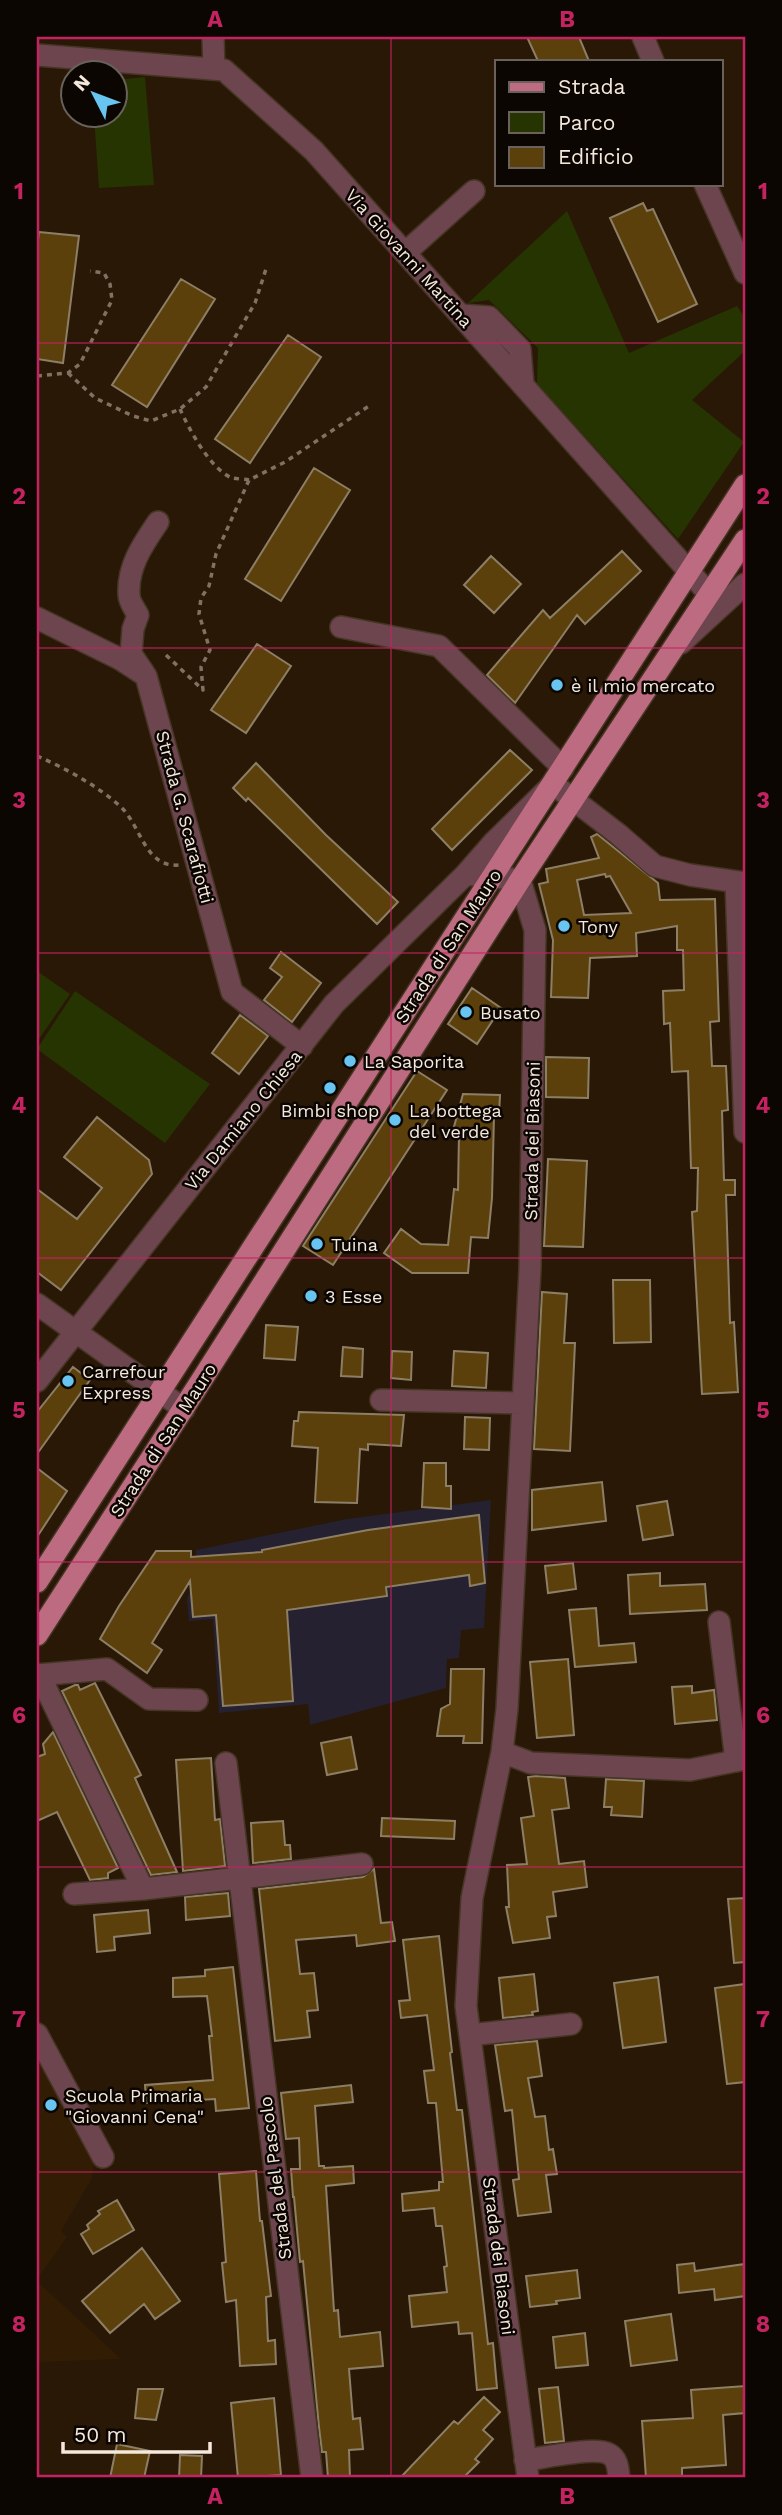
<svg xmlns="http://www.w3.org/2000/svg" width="782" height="2515" viewBox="0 0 782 2515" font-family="'Work Sans',sans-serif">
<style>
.industrial{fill:#252130}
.built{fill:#321c04}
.green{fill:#263401}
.building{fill:#5b400c;stroke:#8d7e66;stroke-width:2;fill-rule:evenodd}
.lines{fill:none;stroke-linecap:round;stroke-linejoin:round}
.minor-casing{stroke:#463524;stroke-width:24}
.major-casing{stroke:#463524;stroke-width:24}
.path{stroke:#807162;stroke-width:3.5;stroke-dasharray:5 5;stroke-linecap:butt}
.minor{stroke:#6c454f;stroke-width:21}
.major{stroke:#bc6b81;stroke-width:21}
.grid{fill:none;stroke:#c52262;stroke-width:2;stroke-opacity:0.55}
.poi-dot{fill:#68c4f0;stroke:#0c0602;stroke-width:2.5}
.labels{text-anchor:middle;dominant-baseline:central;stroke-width:5;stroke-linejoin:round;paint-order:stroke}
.street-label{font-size:18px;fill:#f5e9dd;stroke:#0c0602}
.poi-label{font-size:18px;fill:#f5e9dd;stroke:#0c0602;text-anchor:start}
.neatline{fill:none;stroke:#c52262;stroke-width:2.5}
.grid-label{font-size:23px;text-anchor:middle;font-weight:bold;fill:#c52262}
</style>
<rect width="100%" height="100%" fill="#291806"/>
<path class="industrial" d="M491,1500L484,1628L461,1630L459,1658L447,1659L446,1688L310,1725L308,1704L219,1713L213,1619L189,1621L187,1600L196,1572V1550L347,1519Z"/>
<path class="built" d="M37,2045L94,2165L92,2178L61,2231L67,2237L37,2279Z
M37,2281L121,2359L37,2362Z"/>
<path class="green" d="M145,77L154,185L99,188L94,116H116V80Z
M567,211L629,353L737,306L745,318V351L692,400L744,442L678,539L537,384L538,348L489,300L468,303Z
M37,971L70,994L37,1042Z
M75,991L210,1084L165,1143L37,1049Z"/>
<path class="building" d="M527,37H579L589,61H538Z
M643,203L647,211L653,209L697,304L658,322L610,218Z
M39,232L79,236L63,363L37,359V248Z
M181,279L215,299L147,407L112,385Z
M288,335L321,357L250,463L215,439Z
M314,468L350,490L281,601L245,579Z
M622,551L641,571L585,624L577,615L515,703L487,675L543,610L550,618Z
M491,556L521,584L494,613L464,585Z
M257,644L291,666L246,733L211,710Z
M510,750L532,770L452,850L432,829Z
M256,763L326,835L398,902L377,924L248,798L246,801L233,788Z
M597,834L658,883L660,900L715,899L719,1021L710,1022L712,1066H726L728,1110L722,1111L724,1180H735V1195H726L730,1323L734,1322L738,1392L702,1394L692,1212L697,1211L698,1168H691L688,1071L672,1072L670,1023L664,1024L663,991L684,990L683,950H677V926L636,933L637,956L590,958L588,998L551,997L553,940L539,884L548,882L546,869L599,858L591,837ZM605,874L606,877L610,876L631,913L584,915L577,880Z
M281,952L321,983L292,1022L264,1000L282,977L270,968Z
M472,988L501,1008L477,1044L448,1024Z
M240,1015L268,1036L239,1074L212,1053Z
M546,1057L589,1058L588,1098L546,1097Z
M417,1071L447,1090L333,1265L303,1246Z
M463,1094L500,1095L499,1116H494L492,1198L488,1238L471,1237L468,1273H412L384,1253L401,1229L421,1244L448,1245L454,1189L458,1190L459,1134H452Z
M97,1117L149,1160L152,1174L61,1290L37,1272V1189L77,1219L102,1188L64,1157Z
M548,1159L587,1161L583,1247L544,1246Z
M613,1280H650L651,1342L614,1343Z
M542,1292L567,1294L564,1343H575L570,1451L534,1449Z
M266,1325L298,1327L295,1360L264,1358Z
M343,1347L363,1349L362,1377L341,1376Z
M392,1351L412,1352L411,1380L391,1378Z
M454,1351L488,1353L486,1388L452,1386Z
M73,1367L90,1380L37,1454V1412Z
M299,1412L404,1415L401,1446L368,1444V1450L360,1449L357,1503L315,1502L318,1448L292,1446L294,1421H298Z
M465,1417L490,1418L489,1450L464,1449Z
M424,1463H446V1486H451V1509L422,1507Z
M37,1468L67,1491L37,1537Z
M602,1482L606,1521L532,1530V1490Z
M667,1501L673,1535L643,1540L637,1506Z
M479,1515L485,1583L470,1586L469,1575L386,1587L387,1596L287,1610L293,1701L223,1706L216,1615L193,1617L190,1581L152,1643L162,1650L147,1673L100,1639L119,1606L156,1551H191V1557L262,1552V1550L368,1530Z
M573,1563L576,1589L548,1593L545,1566Z
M660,1573V1586L705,1584L707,1610L630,1614L628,1575Z
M596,1608L599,1646L634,1643L636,1662L575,1667L569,1610Z
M568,1659L574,1735L537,1738L530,1662Z
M451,1669H484L482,1743H463L464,1736H437L441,1709L450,1704Z
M95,1683L141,1775L135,1778L177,1872L151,1875L62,1691L75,1685H78L80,1690Z
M692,1686V1693L714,1690L717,1720L675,1724L672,1687Z
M53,1732L118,1868L108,1873V1878L90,1880L57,1812L37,1821V1757L45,1754L43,1744Z
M351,1737L357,1769L327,1775L321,1743Z
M211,1758L215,1820L220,1819L225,1866L183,1871L176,1760Z
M536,1776L565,1778L569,1808L552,1810L559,1864L584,1861L587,1887L553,1892L556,1916L547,1917L550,1938L513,1943L506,1907H509L507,1865L527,1864L521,1818L534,1816L528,1777Z
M606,1779L644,1781L642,1817L611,1815L612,1807H604Z
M382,1818L455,1821L454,1839L381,1836Z
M283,1821L285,1845H290L291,1859L253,1863L251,1823Z
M374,1869L381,1923L392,1922L395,1941L357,1946L356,1935L296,1940L300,1974L314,1973L318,2010L307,2011L310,2037L275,2041L259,1889L363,1877Z
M228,1893L230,1916L186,1920L185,1897Z
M745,1898V1962L734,1963L728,1899Z
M148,1910L150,1933L114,1937L115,1950L97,1952L94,1915Z
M439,1936L452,2052L450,2053L457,2110H462L488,2344L493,2343L497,2388L477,2390L472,2333L459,2334L458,2322L412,2327L409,2296L447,2292L444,2267L447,2266L442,2226H436L434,2208L403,2211L402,2194L439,2190V2182H443L436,2103H428L424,2071L434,2070L427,2015L401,2018L399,2001L410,2000L403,1940Z
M233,1967L249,2108L216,2111L215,2099L146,2103L145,2085L213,2080L209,2036H212L207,1996L173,1997V1978L205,1976V1970Z
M534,1974L538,2011L532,2012L533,2015L503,2018L499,1978Z
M658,1977L666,2042L623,2048L614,1983Z
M745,1984V2082L727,2084L715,1988Z
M537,2041L542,2076L528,2078L535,2117L545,2116L549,2150L553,2149L557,2174L546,2175L551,2212L518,2216L513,2180L519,2179L512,2110L505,2111L495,2045Z
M351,2085L353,2102L315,2106L319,2166H324V2168L353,2166L354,2183L326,2186L334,2311L338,2310L340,2337L380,2332L383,2366L349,2369L353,2419L360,2418L363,2449L349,2450L350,2478H328L326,2452H322L319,2427L303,2261L300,2262L294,2197H293L291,2169H300L299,2138L286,2139L281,2093Z
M256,2171L260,2221H262L271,2296L266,2297L268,2341L275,2340L276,2364L240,2366L236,2300L226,2302L222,2263L226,2262L219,2174Z
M117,2200L134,2230L93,2254L81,2234L89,2229L87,2225L100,2214L98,2211Z
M142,2248L180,2301L155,2319L144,2304L110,2333L82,2301Z
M694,2263L695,2271L745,2264V2296L715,2300L714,2289L679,2293L677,2265Z
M577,2270L580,2298L556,2301L557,2304L530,2307L526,2276Z
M671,2314L677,2360L631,2366L625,2321Z
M585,2333L588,2365L556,2368L553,2337Z
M745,2386V2413L723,2415L726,2465L682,2468V2478H646L642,2421L693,2418L691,2390Z
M558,2387L564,2441L545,2443L539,2389Z
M138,2389H163L156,2420L135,2418Z
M484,2397L500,2412L483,2430L493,2439L475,2459L479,2462L463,2478H400L454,2421L458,2424Z
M274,2398L281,2475L238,2478L231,2403Z
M117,2444L150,2451L144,2478H110Z
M180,2455L202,2456L201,2478H179Z"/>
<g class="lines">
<g class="minor-casing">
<path id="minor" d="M213,37L214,69
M643,37L653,61
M37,55L224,70L314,151L710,595
M705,184L745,273
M405,253L474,191
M461,315L489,317L520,349L523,384
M37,618L120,659L146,676L232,992L302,1046
M341,627L439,646L563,768
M681,643L745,584
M144,673L131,654L133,629L138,615C135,609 129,602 129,595C127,567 143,544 158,522
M466,874L494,842L553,784L618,834L655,866L690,875L745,883
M736,883L745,1132
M37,1304L184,1409
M37,1381L334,1004L466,874L520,880L535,930L530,1269L507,1709L502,1752L472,1898L466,2006L528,2478
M381,1400L523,1403
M719,1622L736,1761
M37,1675L107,1669L149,1699L197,1700
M40,1676L143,1889
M502,1752L531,1763L690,1770L745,1759
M226,1763L312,2478
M74,1894L143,1889L362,1864
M37,2034L103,2157
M470,2035L571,2024
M525,2460C544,2458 594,2446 609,2454C618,2459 618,2469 619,2478"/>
</g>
<g class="major-casing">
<path id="major" d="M37,1582L745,485
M37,1635L201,1381L520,880L745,540"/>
</g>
<path class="path" d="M68,373L95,398L133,416L151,421L180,409L206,387L255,303L266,269
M37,376L68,373L80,364L112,300L110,284L104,273L90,271
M180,409C189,429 210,469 232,478C237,479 244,479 249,480
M166,655L203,690L201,667L210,650L199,614L201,598L209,586L216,554L249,480L285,462L372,404
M37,756C65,768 98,786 121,807C141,826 145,868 179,865"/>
<use href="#minor" class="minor"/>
<use href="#major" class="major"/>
</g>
<path class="grid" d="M391,37V2478M37,343H745M37,648H745M37,953H745M37,1258H745M37,1562H745M37,1867H745M37,2172H745"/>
<g class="poi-dot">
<circle cx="557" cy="685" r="7"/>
<circle cx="564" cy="926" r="7"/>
<circle cx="466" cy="1012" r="7"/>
<circle cx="350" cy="1061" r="7"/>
<circle cx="330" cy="1088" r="7"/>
<circle cx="395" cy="1120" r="7"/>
<circle cx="317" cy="1244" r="7"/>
<circle cx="311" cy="1296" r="7"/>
<circle cx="68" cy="1381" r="7"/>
<circle cx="51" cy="2105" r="7"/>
</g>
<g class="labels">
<g class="street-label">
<text transform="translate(409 258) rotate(48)">Via Giovanni Martina</text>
<text transform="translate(185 817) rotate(75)">Strada G. Scarafiotti</text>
<text transform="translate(448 946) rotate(-57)">Strada di San Mauro</text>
<text transform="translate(243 1120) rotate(-51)">Via Damiano Chiesa</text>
<text transform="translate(532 1141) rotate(-89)">Strada dei Biasoni</text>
<text transform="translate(163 1440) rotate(-57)">Strada di San Mauro</text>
<text transform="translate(275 2178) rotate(-97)">Strada del Pascolo</text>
<text transform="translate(499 2256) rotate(83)">Strada dei Biasoni</text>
</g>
<g class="poi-label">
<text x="571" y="685">è il mio mercato</text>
<text x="578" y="926">Tony</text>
<text x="480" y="1012">Busato</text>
<text x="364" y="1061">La Saporita</text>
<text x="330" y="1110" text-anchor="middle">Bimbi shop</text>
<text x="409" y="1110">La bottega<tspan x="409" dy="21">del verde</tspan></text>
<text x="331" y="1244">Tuina</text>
<text x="325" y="1296">3 Esse</text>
<text x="82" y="1371">Carrefour<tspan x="82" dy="21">Express</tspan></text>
<text x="65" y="2095">Scuola Primaria<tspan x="65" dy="21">"Giovanni Cena"</tspan></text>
</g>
</g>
<rect width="782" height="2515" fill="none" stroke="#0c0602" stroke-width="77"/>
<rect x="495" y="60" width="228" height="126" fill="#0c0602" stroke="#69615a" stroke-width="2"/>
<rect x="509" y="82" width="35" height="10" fill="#bc6b81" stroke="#69615a" stroke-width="2"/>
<text x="558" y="94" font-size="21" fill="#f5e9dd">Strada</text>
<rect x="509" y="112" width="35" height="21" fill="#263401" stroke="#69615a" stroke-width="2"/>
<text x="558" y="130" font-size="21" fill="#f5e9dd">Parco</text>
<rect x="509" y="147" width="35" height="21" fill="#5b400c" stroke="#69615a" stroke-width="2"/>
<text x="558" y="164" font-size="21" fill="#f5e9dd">Edificio</text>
<g transform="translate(94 94) rotate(312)"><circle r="33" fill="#0c0602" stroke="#69615a" stroke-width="2"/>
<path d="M0-5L12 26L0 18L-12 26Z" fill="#68c4f0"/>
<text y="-10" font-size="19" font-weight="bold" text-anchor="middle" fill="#f5e9dd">N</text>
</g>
<path d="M63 2442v10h147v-10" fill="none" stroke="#f5e9dd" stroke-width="3.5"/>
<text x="74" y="2442" font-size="21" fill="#f5e9dd" stroke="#0c0602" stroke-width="5" paint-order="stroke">50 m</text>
<rect x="38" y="38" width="706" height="2438" class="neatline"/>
<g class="grid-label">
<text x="215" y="27">A</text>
<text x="567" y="27">B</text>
<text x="19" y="199">1</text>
<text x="763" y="199">1</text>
<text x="19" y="504">2</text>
<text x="763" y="504">2</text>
<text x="19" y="808">3</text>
<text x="763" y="808">3</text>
<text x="19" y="1113">4</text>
<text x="763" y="1113">4</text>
<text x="19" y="1418">5</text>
<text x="763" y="1418">5</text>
<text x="19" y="1723">6</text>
<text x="763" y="1723">6</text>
<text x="19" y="2027">7</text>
<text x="763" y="2027">7</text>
<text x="19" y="2332">8</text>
<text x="763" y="2332">8</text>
<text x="215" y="2504">A</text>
<text x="567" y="2504">B</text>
</g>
</svg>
